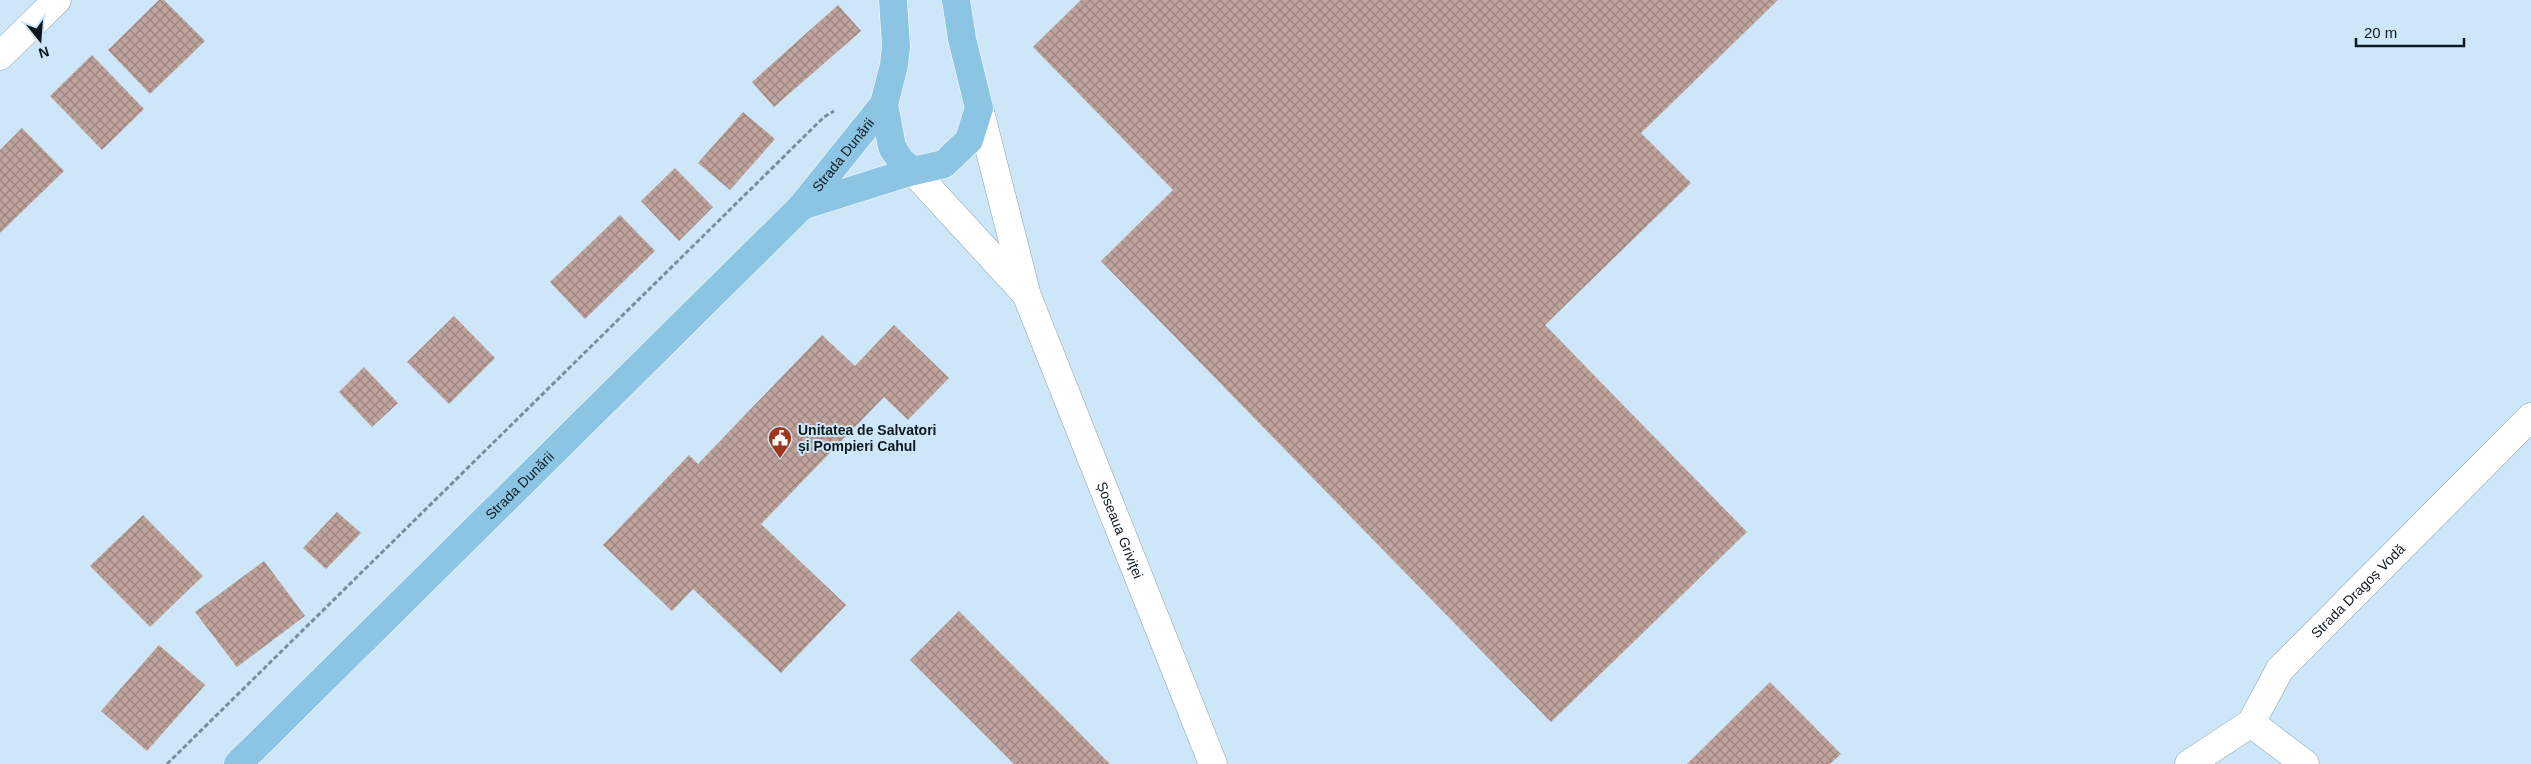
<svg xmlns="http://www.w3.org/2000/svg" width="2531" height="764" viewBox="0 0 2531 764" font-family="Helvetica,sans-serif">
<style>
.building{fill:url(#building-cross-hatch)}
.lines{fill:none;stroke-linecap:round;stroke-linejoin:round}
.minor-casing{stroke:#859eae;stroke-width:29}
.major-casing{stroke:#fff;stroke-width:29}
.path{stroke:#7a8d99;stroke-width:3;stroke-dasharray:5 2.5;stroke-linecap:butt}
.minor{stroke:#fff;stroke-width:28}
.major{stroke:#8cc4e3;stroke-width:28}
.labels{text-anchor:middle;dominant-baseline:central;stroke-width:4;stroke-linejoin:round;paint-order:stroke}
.street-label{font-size:14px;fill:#0e181e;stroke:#cde7f8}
.poi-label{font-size:14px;font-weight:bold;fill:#0e181e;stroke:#cde7f8;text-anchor:start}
</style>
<defs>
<pattern id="building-cross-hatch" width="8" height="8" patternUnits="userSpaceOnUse" patternTransform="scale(1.25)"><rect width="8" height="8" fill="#c0a39c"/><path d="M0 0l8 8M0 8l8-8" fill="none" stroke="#9a847f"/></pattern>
</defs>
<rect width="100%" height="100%" fill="#cde7f8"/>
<path class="building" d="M159,0H164L205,41L150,94L108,50Z
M1081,0H1778L1641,133L1691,183L1545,325L1747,532L1551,722L1101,261L1173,190L1033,47Z
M838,5L861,31L774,107L752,82Z
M92,55L144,109L102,150L50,96Z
M743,112L775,139L730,190L698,163Z
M22,128L64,171L0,233V150Z
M675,168L713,207L679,241L641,201Z
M620,215L655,251L585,319L550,282Z
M454,316L495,358L449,404L407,362Z
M894,325L949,378L908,420L884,397L761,524L846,605L781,673L693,589L672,611L603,545L689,455L698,464L822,335L855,366Z
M364,367L398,403L372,427L339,392Z
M337,512L361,533L326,569L303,548Z
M143,515L203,576L150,627L90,566Z
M264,561L305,616L237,667L195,612Z
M959,611L1110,764H1014L910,660Z
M159,645L205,685L147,751L101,711Z
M1770,682L1841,754L1830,764H1687Z"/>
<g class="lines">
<g class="minor-casing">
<g id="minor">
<path d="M0,56L57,0"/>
<path id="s1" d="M979,108L1027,296L1213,764"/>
<path d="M913,171L1025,293"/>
<path d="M2251,723L2305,764"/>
<path id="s2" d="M2189,764L2251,723L2280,669L2531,417"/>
</g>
</g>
<g class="major-casing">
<g id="major">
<path d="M893,0L896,46L894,65L884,104L892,147L901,161L913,171"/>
<path d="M802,206L913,171L944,164L969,140L979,108L962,39L956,0"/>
<path id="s3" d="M238,764L802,206L884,104"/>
</g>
</g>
<path class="path" d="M167,764L824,117L834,111"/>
<use href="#minor" class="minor"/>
<use href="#major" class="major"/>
</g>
<defs>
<g id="civic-pin" transform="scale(1.25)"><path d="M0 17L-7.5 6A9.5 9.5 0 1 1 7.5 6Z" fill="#9e351d" stroke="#cde7f8"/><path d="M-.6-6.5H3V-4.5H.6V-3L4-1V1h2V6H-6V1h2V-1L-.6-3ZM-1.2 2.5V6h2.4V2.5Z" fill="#fff"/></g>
</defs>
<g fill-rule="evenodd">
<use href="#civic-pin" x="780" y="438"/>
</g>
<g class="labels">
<g class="street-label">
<text stroke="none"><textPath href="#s3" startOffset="859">Strada Dunării</textPath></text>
<text stroke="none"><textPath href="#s3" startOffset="396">Strada Dunării</textPath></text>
<text stroke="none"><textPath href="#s1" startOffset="446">Șoseaua Griviţei</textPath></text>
<text stroke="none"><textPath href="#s2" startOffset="246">Strada Dragoș Vodă</textPath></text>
</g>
<g class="poi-label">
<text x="798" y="430">Unitatea de Salvatori<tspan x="798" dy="16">și Pompieri Cahul</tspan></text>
</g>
</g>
<g transform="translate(40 40) rotate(163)" stroke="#cde7f8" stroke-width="4" paint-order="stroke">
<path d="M0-4L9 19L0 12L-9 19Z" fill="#0e181e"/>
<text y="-8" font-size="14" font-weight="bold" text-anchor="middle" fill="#0e181e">N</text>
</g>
<path d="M2356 38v8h108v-8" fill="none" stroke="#0e181e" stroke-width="2.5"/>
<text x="2364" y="38" font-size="15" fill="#0e181e" stroke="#cde7f8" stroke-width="4" paint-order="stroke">20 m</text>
</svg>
